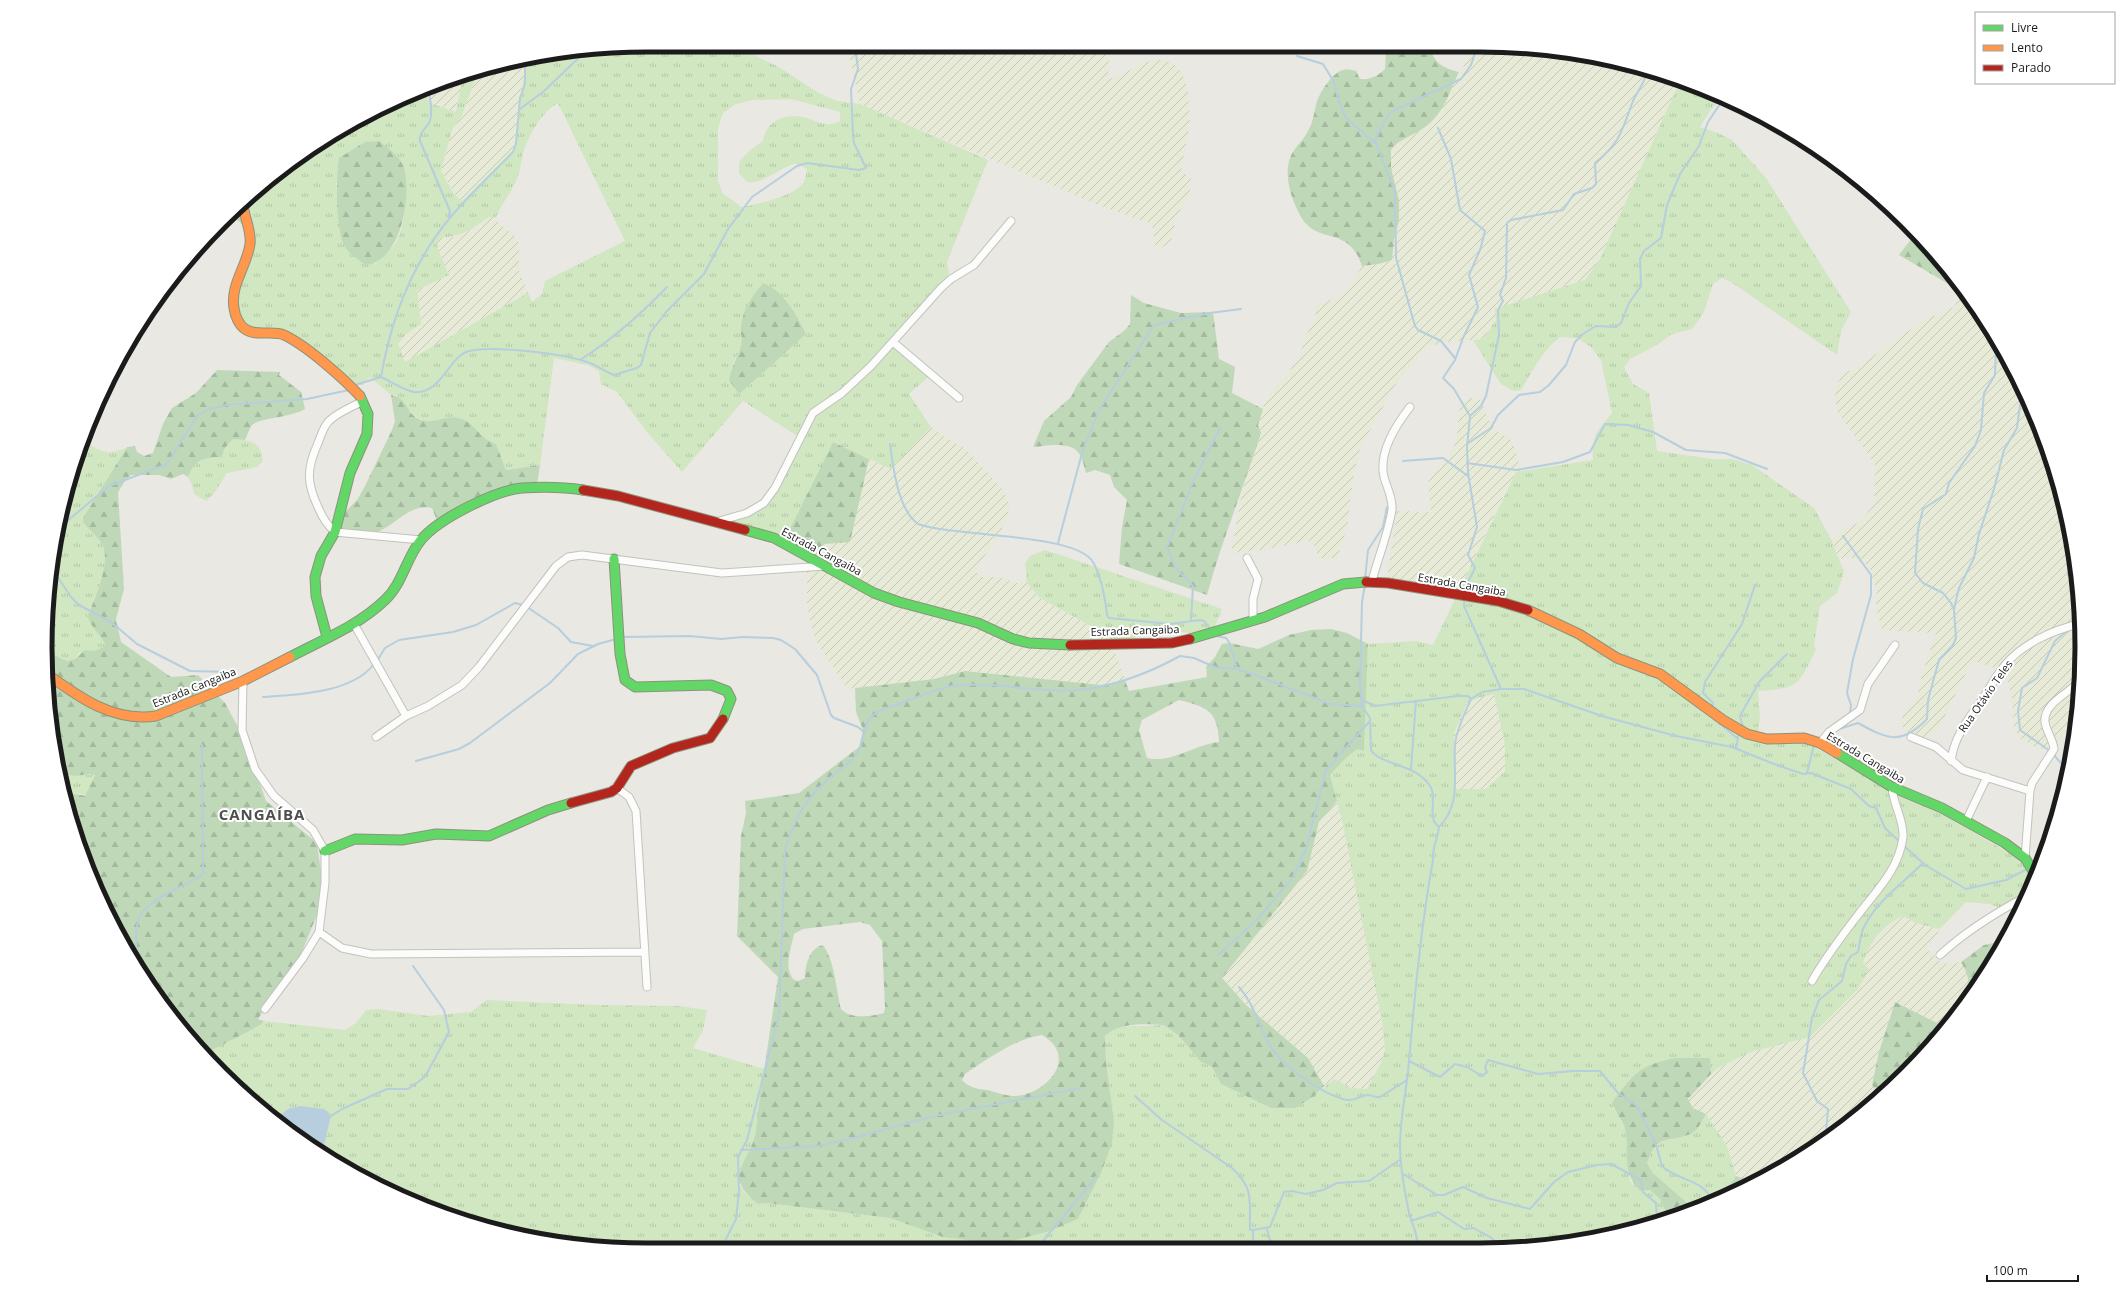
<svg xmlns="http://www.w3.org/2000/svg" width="2127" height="1295" viewBox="0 0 2127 1295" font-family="'Open Sans',sans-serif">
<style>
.farmland{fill:url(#farmland-furrows)}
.grass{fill:url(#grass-tufts);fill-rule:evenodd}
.forest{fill:url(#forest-firs);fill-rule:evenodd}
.water{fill:#b6cedd}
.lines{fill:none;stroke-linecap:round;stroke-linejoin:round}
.stream{stroke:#b6cedd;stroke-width:2}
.street-casing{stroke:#c2c2bf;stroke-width:9}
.fast-casing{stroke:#8d927c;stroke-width:11}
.slow-casing{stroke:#8d927c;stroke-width:11}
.jam-casing{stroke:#8d927c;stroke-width:11}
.street{stroke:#fcfcfb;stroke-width:7}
.fast{stroke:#63d668;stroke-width:9}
.slow{stroke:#ff974d;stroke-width:9}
.jam{stroke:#b3261e;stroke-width:9}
.labels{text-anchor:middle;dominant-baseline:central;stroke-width:4;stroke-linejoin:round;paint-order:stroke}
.street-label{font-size:11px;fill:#1b1b1b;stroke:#fff}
.district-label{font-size:15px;font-weight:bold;letter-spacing:1px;fill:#4e4e4e;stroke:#fff}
.rim{fill:none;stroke:#1b1b1b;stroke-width:5}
</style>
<defs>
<pattern id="farmland-furrows" width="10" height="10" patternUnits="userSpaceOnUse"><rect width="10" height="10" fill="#e6ead6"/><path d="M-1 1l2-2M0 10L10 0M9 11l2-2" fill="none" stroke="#c5c8b7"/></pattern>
<pattern id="grass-tufts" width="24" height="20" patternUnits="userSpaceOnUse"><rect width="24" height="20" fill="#d0e7c1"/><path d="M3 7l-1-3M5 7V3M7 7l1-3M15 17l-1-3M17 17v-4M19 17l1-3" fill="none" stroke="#b2c6a5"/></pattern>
<pattern id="forest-firs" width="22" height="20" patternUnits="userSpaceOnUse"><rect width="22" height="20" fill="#bfd9b8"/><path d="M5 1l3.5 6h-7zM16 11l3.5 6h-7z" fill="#a4ba9e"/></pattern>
</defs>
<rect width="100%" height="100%" fill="#e9e8e3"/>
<path class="farmland" d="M851,46L1101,48L1109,57L1108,80L1152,60H1166L1178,67L1185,80L1188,93L1190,124L1181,170L1191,179L1190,191L1176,218L1171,241L1156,252L1152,224L1098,205L860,104L850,60Z
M1472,50H1558L1635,65L1680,81L1600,259L1585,280L1562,287L1496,320L1483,339L1446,342L1426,347L1397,382L1361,446L1354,472L1347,528L1337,558H1319L1313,542L1309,541L1261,550L1231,553L1242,492L1261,433L1258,425L1264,405L1275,387L1287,375L1300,355L1305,337L1316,318L1315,306L1345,294L1362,266L1378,264L1393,249L1398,229L1399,200L1391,168V148L1398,142L1426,127L1446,100Z
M526,60L514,149L461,201L455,194L441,171L452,130L462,115L478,71Z
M463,75L456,112L429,103L424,89Z
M489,217H496L499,224L514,235L519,244V271L528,293L405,362L397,344L406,334L421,324L417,290L449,275L438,249L437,242L441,238L454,237L474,228Z
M1962,292L2001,346L2050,454L2077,569L2081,687L2075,721L2050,751L2032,745L2019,737L2014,728L2012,697L2008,682L1997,669L1975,661L1967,671L1938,730L1931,737H1920L1906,731L1900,723L1904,714L1917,698L1922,674L1936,633L1882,630L1876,608L1877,591L1868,565L1850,557L1839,559L1832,540L1839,533L1861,521L1874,504L1875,464L1836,410L1835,389L1843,373L1855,369L1924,320L1954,307Z
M1469,397L1481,400L1488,419L1495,430L1510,439L1514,446L1521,471L1516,472L1506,490L1458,593L1387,578L1397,511L1431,512L1428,482L1439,466L1449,456L1456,442L1460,406Z
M931,427L943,436L966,449L1002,489L1009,504L1008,516L997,539L977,566V575L982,577H1000L1016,583H1027L1040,598L1122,643L1114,649L1125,680L1102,685L965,671L934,679L847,689L816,641L812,628L807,605V558L816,549L834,542L859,498L869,459L891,469Z
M1494,694L1505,745V771L1486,789H1455L1454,733L1468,701Z
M1337,801L1342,820L1382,1021L1385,1049L1381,1063L1367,1089L1351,1088L1334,1079L1324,1086L1308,1058L1245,1004L1222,978L1307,871L1319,822Z
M1903,916L1916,923L1940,929L1927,950L1943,964L1961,962L1967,972L1970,984L1968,994L1958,1014L1945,1027L1895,1002L1879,1052L1872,1085L1880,1097L1781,1169L1754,1182L1736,1176L1727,1146L1706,1114L1693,1108L1688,1099L1718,1068L1750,1052L1810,1037L1863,963L1868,948L1892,921Z"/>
<path class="grass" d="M648,45L736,46L779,67L817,92L837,101L860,104L988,160L947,262L949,273L947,279L895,333L888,342L929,376L909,394L931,427L891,469L833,442L784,541L729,526L733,520L768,497L799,437L743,401L682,472L646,431L617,392L601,384L599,371L588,365L554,358L540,465L506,470L496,444C478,438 475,423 459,418C453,416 444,419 438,420C418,426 408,409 397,395H391L370,377L362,385L357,384L269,330L250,336L237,323L238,279L235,273L244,256L246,243L239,206L281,169L381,107L424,89L429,103L456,112L463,75L478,71L462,115L452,130L441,171L454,194L462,201L514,149L526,60L569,50L581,49V57L595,56L611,47ZM791,99L840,112V121C827,128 819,122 807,118C786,113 767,119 763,141L750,150L739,162V173L747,182C763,184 780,168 796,163L807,169C806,173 806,178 804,182C797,195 757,205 742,207L723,194L718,181V128L723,113L736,104L752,100ZM558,103L625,241L545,281L542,294L532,302L528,293L405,362L398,344L406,334L421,324L417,290L449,275L438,249L437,242L441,238C461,236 473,229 489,217H496C502,204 511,192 517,179C521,169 521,157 525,147C532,130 542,112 558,103ZM404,168C406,193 408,221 395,244C390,251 382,258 375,264L338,202L336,183ZM785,298L806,334L739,393L729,380L732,366L742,345L741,326Z
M1680,81L1723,97L1711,109L1700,127L1718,133L1732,140L1766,178L1851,312L1841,331L1837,355L1731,282L1722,278L1713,284L1703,314L1692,329L1672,334L1657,345L1630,359L1624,367L1633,384L1649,393L1657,451L1711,459H1732L1752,465L1814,508L1831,539L1844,572L1837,593L1820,606L1814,645L1816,650C1797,687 1799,688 1758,691L1760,718L1758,732L1771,741L1806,742L1890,791L1938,812L2014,856L2028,870L2035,873L2023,907L2010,911L1989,904L1966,902L1940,929L1916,923L1903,916C1883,924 1869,943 1863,963L1869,969L1858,989L1810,1037L1750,1052L1718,1068L1711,1074L1709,1058H1674L1613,1107L1625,1128L1630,1181L1640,1191L1650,1190L1660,1199L1669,1219L1597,1238L1519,1249L569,1245C543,1240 516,1236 491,1229C432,1212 373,1187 322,1153L330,1120L278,1117L275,1120L221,1073L198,1045L204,1048L261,1026L264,1021L345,1030L356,1023L366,1010L378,1009L429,1016L471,1012L486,1000L595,1005L679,1006L707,1010L703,1030L693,1048L765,1069L758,1111L756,1114C761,1129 751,1144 747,1157C744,1166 743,1176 740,1185L745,1193L758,1204L767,1203L890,1218L912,1225L1050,1231L1078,1219L1101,1173L1114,1121L1106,1062L1105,1035L1114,1028L1122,1027L1164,1025L1178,1035L1201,1062L1212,1067L1221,1084L1271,1108L1296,1105L1313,1097L1334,1079L1351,1088L1367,1089L1381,1063L1385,1049L1382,1021L1342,820L1330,775L1343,761L1357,749L1364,750L1368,644L1416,641L1433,645L1516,472L1593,460C1591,436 1597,431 1612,413L1601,360L1591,347L1577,338L1560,337C1542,351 1533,370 1521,390L1514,391L1501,384L1473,340L1483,339L1496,320L1495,309L1585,280L1600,259ZM1494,694L1505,745V771L1486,789H1455L1454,733L1468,701Z
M233,439C251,440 261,442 263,461L257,467L227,473L215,492L206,501L194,494L192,485L188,477C196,458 203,458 222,457L224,449Z
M83,440C100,451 105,456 126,448L83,518V522C88,529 97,536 102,544C112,562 94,598 88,617C93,626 101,635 105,645L100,650L79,653L75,659L67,661L45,651L47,614L56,585L50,569L77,454Z
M1045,550L1222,609L1213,631L1203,634L1154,630L1122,643L1040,598L1027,583L1025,563L1030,556Z
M47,675C58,686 55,701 49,715Z
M53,740H56L79,775H95L85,796L80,794L66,792Z
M1706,1114L1727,1146L1736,1176L1723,1195L1694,1209L1653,1173L1647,1163C1657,1136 1671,1140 1695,1131Z"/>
<path class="forest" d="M1386,49H1431C1434,64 1446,69 1459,72C1450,91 1443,115 1425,127C1414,135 1401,139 1391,148V168L1399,200V221L1394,239L1392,260L1378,264L1362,266C1348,224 1318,246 1301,217C1293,202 1286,184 1288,167C1290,149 1301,145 1308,131C1313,122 1314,114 1316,105C1318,94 1333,72 1343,70C1347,69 1352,70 1356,71L1360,79C1370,80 1378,76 1385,69Z
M379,141C388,148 400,156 404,168C412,197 401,261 366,265C359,260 349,254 345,247C335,229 336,178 339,158L365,142Z
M239,206L243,225L234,217L214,230Z
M1915,234L1932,250L1962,292L1899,255Z
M763,283C785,292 796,314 806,334L739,394L729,380C731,366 738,358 741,345C743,339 740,333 741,327C742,310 753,295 763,283Z
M1131,295L1144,303L1181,313L1213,312L1219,359L1235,367L1232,393L1263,409L1258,425L1261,433C1244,487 1222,540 1207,595L1119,564L1122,527L1127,500L1114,487L1110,475L1095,470L1086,473C1084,467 1083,460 1080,455C1072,440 1046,446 1033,447L1044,421L1071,397L1077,385L1109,342L1125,330L1130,324Z
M217,370L280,372L279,375L301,392L305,409C293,417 259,418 252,425C249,429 247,436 245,440L233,439L224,449L222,457C203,458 196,458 188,477L183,474L171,479L159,475H131L127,478L118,492L124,589L116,619L121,642L171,677L198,675L225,703L244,738L266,801L317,843L323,886L319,910L301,954L258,1019L264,1021L261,1025L210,1051L198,1045L147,982L107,914L77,841L66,792L85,796L95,775C86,773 78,777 70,775C56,772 61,750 56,740H53C51,732 48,722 50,714C53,699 59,687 47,675L45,651L67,661L75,659L85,650C93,652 99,651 105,645C101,634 91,628 88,617C94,598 112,562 102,544C97,536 88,529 83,522V518L127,447L135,446L137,452L144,456L153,453L163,424L172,408L196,393Z
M391,395C407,397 406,412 417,418C431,427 445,414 459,418C475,422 478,438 496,444L506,470L540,465L537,485L519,487L438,523L432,508C411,503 397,523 380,531C368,537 352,533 340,529L342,512L348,509L357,500L365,486L392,430L395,421Z
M833,442L869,459L850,542L825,544L809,555L784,541Z
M1331,629L1347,633L1368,644L1364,751L1357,749L1343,761L1330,775L1337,801L1319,822L1307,871L1222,978L1245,1004L1308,1058L1324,1086L1313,1097L1295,1108H1271L1221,1084L1212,1067L1201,1062L1178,1035L1164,1025C1145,1024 1120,1022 1105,1036L1106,1062L1114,1121L1112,1143L1101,1173L1078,1219L1050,1231L999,1244L943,1237L890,1218L767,1203L758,1204C720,1174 751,1164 756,1130C757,1124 758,1120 756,1114L758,1111L778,977L737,936L741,836L746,813L745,801L799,793L859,747L863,730L856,712L855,688L934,679L965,671L1102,685L1125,680L1129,691L1207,677L1206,667L1215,657L1222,644L1230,643L1258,649L1289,635L1311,630ZM1179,700C1207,707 1218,711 1219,742C1196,744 1170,764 1147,758L1139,730L1142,720ZM860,922L870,925L882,941L885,1008L884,1013C871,1017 850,1019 841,1009C836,989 835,962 823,945C809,948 805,966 805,978L798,981L794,980C783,967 791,949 794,934L803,929ZM1042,1035C1080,1057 1046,1095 1014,1096C1006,1096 995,1092 987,1090C978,1089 969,1088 962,1080L965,1074C988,1059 1014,1039 1042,1035Z
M2003,941L1964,1004C1971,987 1970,977 1961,962L1984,945Z
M1895,1002L1945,1027L1880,1097L1872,1085L1879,1052Z
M1674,1058H1710L1711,1074L1688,1099L1693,1108L1706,1114C1703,1119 1699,1128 1694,1132C1670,1145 1659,1130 1647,1163L1653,1173L1694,1209L1669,1219L1660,1199L1650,1190L1640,1191C1621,1171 1630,1153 1625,1129C1623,1119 1613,1112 1613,1101C1636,1072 1637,1067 1674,1058Z
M1736,1176L1754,1182L1723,1195Z"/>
<path class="water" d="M300,1106L324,1109L328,1112L330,1120L322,1153L275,1120L288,1109Z"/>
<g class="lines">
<path class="stream" d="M1297,56L1323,64L1334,82L1339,102L1346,118L1375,143
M428,88C430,98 433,110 430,121C427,129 419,131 420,141L450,211L449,218
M520,109L543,92L588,49
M1438,128L1451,159L1460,210L1485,231L1480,250L1469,275L1478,307L1463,338L1455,360L1443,378L1454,389L1470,416L1467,447L1468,473L1477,527L1468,555L1475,568L1467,584L1465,594
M1455,358L1441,341L1418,330L1415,326L1396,258L1395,192L1375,140L1388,115L1393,111L1461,79L1471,65L1476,50
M580,360C613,339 640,315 667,287
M381,377C391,319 412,264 449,219C468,196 492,174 513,152L516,144L520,98L525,84V60
M355,385L381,377C391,381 403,390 414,392C441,395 449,356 469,351C492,345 565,354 587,362C597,365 605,372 614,375L637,368L641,365L650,333L667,311L704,274L728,229L752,197L797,166L807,163L859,170L866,168L854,143L853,135L851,89L858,69L855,46
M1470,416L1481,406L1486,396L1499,335L1498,310L1503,301L1500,295L1506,278L1507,223L1511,220L1563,210L1574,194L1592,188L1596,184L1595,163C1621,142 1622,130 1633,101C1638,90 1646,82 1647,69
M890,444C893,467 898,510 918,524C953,537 1076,533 1093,562C1102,578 1105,597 1107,615L1109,618L1170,624L1200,620L1204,621L1211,630
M1467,444L1491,428L1498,415L1519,395L1540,392L1549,385L1566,365L1575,342L1583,334L1596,326L1616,327L1621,323L1629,303L1641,286L1640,259L1644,251L1661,238L1667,205L1680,174L1699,146L1708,122L1724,98
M1403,461L1443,458L1468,476
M1467,463L1516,470L1563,462L1590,452L1605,424L1628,425L1653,432L1686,450L1725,453L1767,469
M60,525L66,522L109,486L167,464L197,416L208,409L227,405L307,399L349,390
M1843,536L1871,575V595L1853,659L1847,693L1851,705L1850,714
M2071,542L2068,575L2078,591
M1058,543L1082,453L1099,410L1154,325L1210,313L1241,309
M51,567L71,597L79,605L111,622L137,644L190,671L233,672
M1365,579L1368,550L1383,527L1387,507
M1365,585L1362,602L1360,683L1362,706L1370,718L1371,750C1381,766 1416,763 1430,786C1438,798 1426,818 1439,827
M1464,600V606L1501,689
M527,607L558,628L571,642L593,646
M1954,609L1959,588L1974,558L1979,534L1994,489L2004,450L2017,428L2020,405L2025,398
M1191,620L1193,586L1175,567L1167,547L1194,480L1220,428
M2071,624L2078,611
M1217,636L1226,638L1229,642L1237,669
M622,637L690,636L721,639L743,637L773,638L781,640L795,649L817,675L831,715L834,718L858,727L864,732
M377,661L385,648L399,640L453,632L476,625L515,603L523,605
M263,697C297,695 352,693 374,664
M1362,700L1375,706L1458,696H1468L1471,699
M1712,708L1713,703L1703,693L1705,682L1742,624L1755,585
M1720,724L1737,738
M1743,727L1740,716L1759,682L1787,654
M1839,729L1858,723C1887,739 1901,746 1927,719L1928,700L1939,660L1953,645L1956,638L1954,610L1951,603L1943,593L1923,583L1915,573L1918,529L1923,509L1946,494L1949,483L1975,446L1981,430L1984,393L1995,375L1996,348L1994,336
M1736,749L1739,732
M2050,751L2020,730L2018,711L2022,688L2037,678L2055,641L2068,630
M2053,754L2067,770
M416,761L459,749L470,743L550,683L578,654L598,644L616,639
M1411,769L1416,701
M1807,773L1814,745
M1903,845L1925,865L1966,889L2006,880L2029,868
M1218,955L1257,920L1293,877L1306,849L1326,770L1370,721
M137,965C135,919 132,911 176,889C185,884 196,880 203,874L202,745
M1239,987C1254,1004 1258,1024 1269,1044C1279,1064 1325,1096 1347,1100C1355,1101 1360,1096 1368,1095C1372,1095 1376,1098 1380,1097L1407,1080
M1409,1061L1440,1077L1455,1064L1467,1067L1482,1076L1487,1072L1485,1068L1488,1060L1538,1074L1573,1071H1600L1618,1093L1637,1106L1656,1145L1662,1166C1675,1180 1707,1180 1711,1201
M1135,1096L1162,1120L1232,1168C1255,1189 1249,1202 1250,1230H1253V1248
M329,1119L331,1116L342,1109L387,1089H408L425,1077L449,1032L444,1010L413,966
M1828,1136L1826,1133L1828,1109L1817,1101L1803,1073L1812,1018L1819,1000L1842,981L1846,964L1851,956L1858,952C1860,944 1860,934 1864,927C1876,902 1903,883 1923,863
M741,1150L818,1146L850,1139L934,1116L1081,1088
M1403,1174L1437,1195H1444L1463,1187L1487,1198L1530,1209L1554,1182L1568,1172L1597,1165L1611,1164L1641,1180L1643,1192L1656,1203L1657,1222
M1411,1221L1438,1212L1464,1229L1474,1228C1482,1234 1494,1236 1498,1246V1249
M1267,1229L1272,1248
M1253,1230L1270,1227L1284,1192L1292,1191L1306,1194L1323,1190L1337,1183L1369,1181L1401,1159
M723,1245L736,1219L739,1191L738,1157L747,1140L779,1015L785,850C793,823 803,803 824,783C832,775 843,768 852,760C866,746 861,729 871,717C878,709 895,706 904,702C918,697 933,690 947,687C991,679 1036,694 1080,690C1115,686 1149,673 1180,656L1194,658L1217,668L1237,669L1258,676L1330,704L1362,706
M1038,1247L1096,1177
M1417,1248C1420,1238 1410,1220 1408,1208C1404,1188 1400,1166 1400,1145C1400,1117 1407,1089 1409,1061C1415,993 1421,926 1433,860C1432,844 1438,841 1439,827C1462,804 1453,775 1455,745C1456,730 1465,713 1471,699L1482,692L1501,689H1524L1602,716L1676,736L1732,747L1774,764L1803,774L1811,773L1851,789L1869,806L1876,808L1885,828L1900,842"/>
<g class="street-casing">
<path id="street" d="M893,342L959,398
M363,401C352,407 338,412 329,421C323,427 321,436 318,443C307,468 306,482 318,507C322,517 327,525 335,532L421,540
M716,522L747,513L764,503L775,488L813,413L842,393L871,366L941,288L951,279L974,265L1011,221
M1247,558L1258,579L1253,599V621
M1372,581C1378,558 1388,534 1392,510C1393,498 1387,488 1384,477C1378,452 1396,425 1410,407
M354,624L406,716
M243,681L242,730L255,769L274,796L313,830L325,851V883L319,932L303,958L265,1009
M376,737L406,716L428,706L462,685L479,667L556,566L568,557L582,555L722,573L825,566
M1911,737L1936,747L1963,770L2030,791L2025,858
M1820,743L1829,732L1860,710L1868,684L1895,645
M1951,761C1954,738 1966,722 1979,704C1988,691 1995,677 2005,665C2022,644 2053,630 2079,624
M617,788L629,797L636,811L647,987
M2030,791L2032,783L2054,749C2053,739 2046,731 2045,722C2043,703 2070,693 2081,680
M1966,821L1987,777
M319,932L342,948L371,954L644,952
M1940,955C1966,931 1995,913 2027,896
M1812,981C1826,956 1844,933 1861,911C1879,888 1899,868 1903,837C1904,819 1893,805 1892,787"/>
</g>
<g class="fast-casing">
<path id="fast" d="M745,530L774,538L874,593L899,602L978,623L1013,639L1029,643L1070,645
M614,559L620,654L625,680L635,687L711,685L727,691L731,699L723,719
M327,637L316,596L315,577L321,556L335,532L350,473L367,434L368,414L360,396
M1190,639L1265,617L1343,584L1366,582
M290,657C322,640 358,626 385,600C403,583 406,558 421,540C438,519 496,490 522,488C541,487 564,487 583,490
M1837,753L1892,787L1942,808L2005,843L2025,858L2035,874
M325,851L355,839L402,840L436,834L489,836L548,810L571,803"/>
</g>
<g class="slow-casing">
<path id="slow" d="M243,202C243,216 252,230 250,244C247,266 230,285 234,308C235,316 239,325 245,329C256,337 272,330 284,335C306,345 343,378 360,396
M1528,610L1579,634L1617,658L1660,674L1723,720L1747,734L1767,739L1804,738L1820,743L1837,753
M47,674C80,698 113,722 156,716L243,681L290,657"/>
</g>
<g class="jam-casing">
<path id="jam" d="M583,490L618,496L745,530
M1366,582L1388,583L1498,601L1528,610
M1070,645L1172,643L1190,639
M571,803L611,792L617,788L631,766L673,748L710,738L723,719"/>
</g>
<use href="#street" class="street"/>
<use href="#fast" class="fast"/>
<use href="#slow" class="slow"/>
<use href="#jam" class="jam"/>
</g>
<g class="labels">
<g class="street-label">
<text transform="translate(822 551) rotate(28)">Estrada Cangaiba</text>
<text transform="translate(1462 584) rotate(10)">Estrada Cangaiba</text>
<text transform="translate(1135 630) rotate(-2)">Estrada Cangaiba</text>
<text transform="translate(194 687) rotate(-22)">Estrada Cangaiba</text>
<text transform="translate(1985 696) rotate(-55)">Rua Otávio Teles</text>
<text transform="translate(1866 757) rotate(31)">Estrada Cangaiba</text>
</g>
<g class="district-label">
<text x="262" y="814">CANGAÍBA</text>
</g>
</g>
<path d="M0 0H2127V1295H0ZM647 52H1480A595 595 0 0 1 2075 647V648A595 595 0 0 1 1480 1243H647A595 595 0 0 1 52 648V647A595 595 0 0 1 647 52Z" fill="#fff" fill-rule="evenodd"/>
<path class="rim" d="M647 52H1480A595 595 0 0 1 2075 647V648A595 595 0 0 1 1480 1243H647A595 595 0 0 1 52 648V647A595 595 0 0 1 647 52Z"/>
<rect x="1975" y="12" width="140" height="72" fill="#ffffff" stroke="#a4a4a4"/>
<rect x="1983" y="25" width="20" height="6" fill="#63d668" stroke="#a4a4a4"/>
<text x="2011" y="32" font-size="12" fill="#1b1b1b">Livre</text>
<rect x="1983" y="45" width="20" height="6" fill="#ff974d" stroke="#a4a4a4"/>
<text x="2011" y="52" font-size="12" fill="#1b1b1b">Lento</text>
<rect x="1983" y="65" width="20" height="6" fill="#b3261e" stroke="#a4a4a4"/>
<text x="2011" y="72" font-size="12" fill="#1b1b1b">Parado</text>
<path d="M1987 1275v6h91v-6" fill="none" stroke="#1b1b1b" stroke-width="2"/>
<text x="1993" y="1275" font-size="12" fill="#1b1b1b" stroke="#ffffff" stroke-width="3" paint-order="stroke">100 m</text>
</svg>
